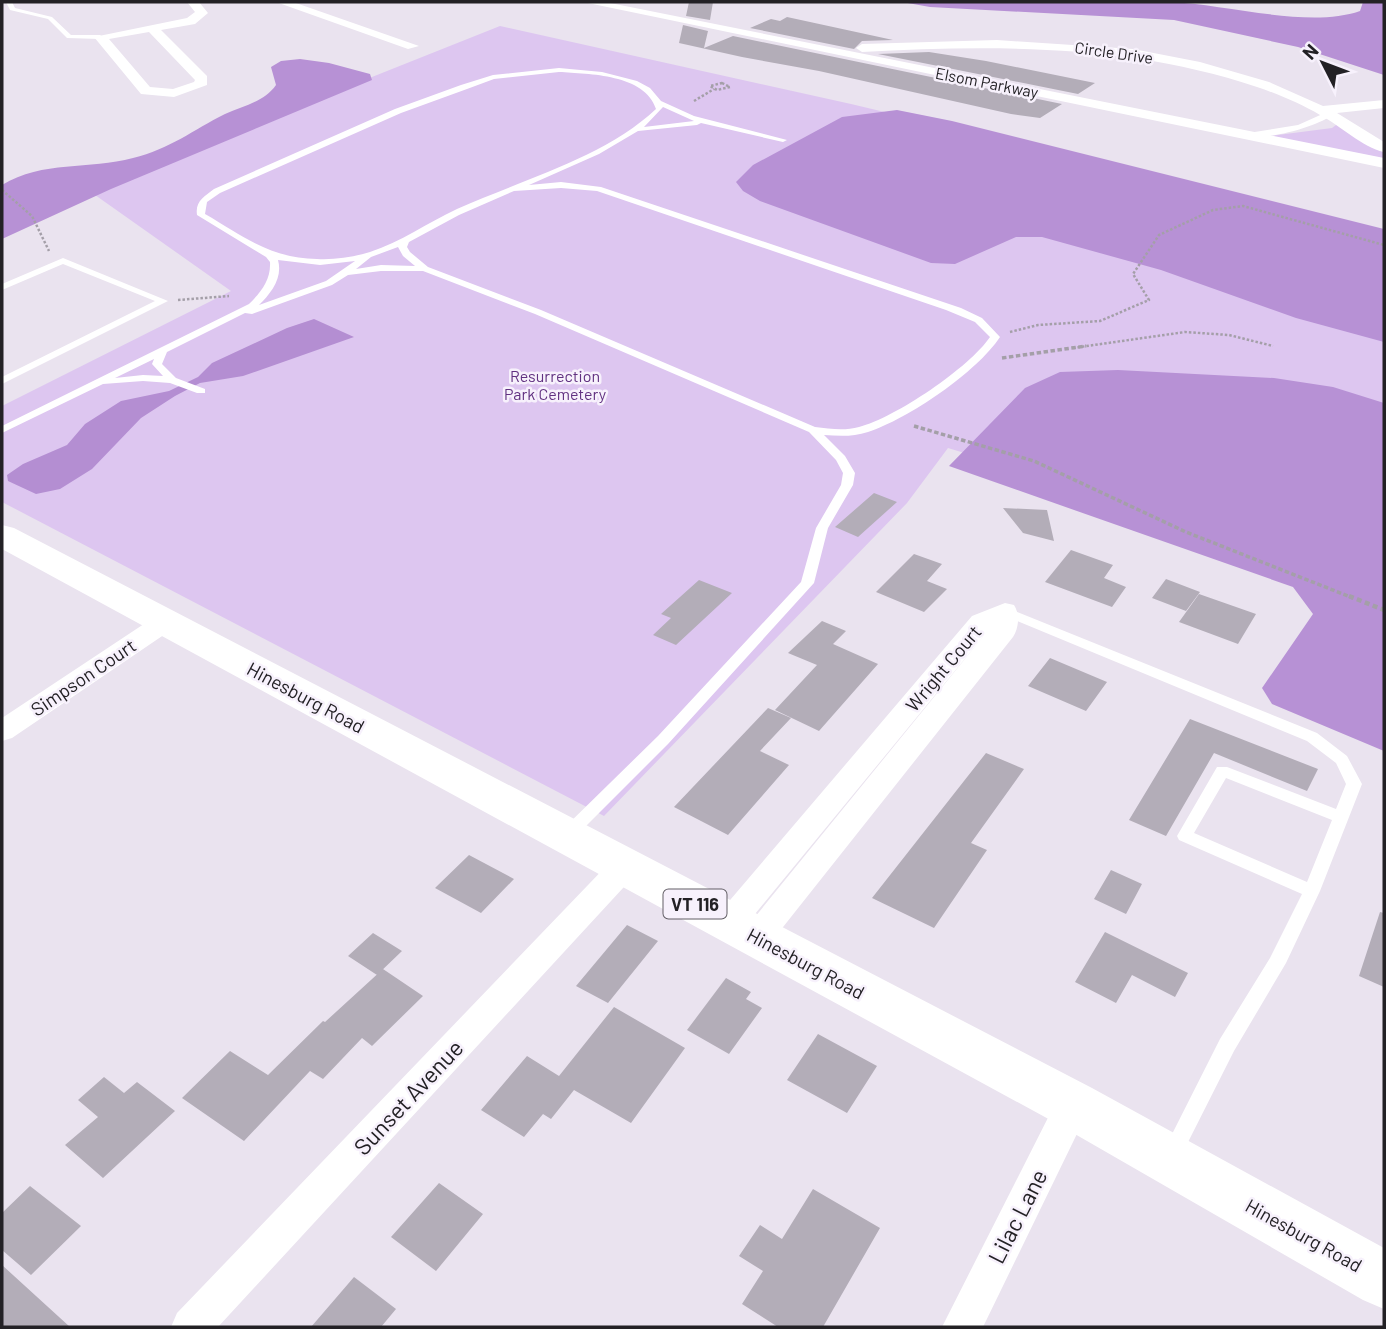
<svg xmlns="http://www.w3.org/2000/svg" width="1386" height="1329" viewBox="0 0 1386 1329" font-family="Barlow,sans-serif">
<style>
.green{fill:#ddc6f0}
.forest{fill:#b791d5}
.water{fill:#b48ed2}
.building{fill:#b3adb8}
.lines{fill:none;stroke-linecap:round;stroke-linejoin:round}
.path-far2{stroke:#a49fa8;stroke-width:2.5;stroke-dasharray:2.5 2;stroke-linecap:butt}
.path-far1{stroke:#a49fa8;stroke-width:3.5;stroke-dasharray:4.5 2.5;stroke-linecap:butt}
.path{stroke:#a49fa8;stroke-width:4.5;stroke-dasharray:5 3.5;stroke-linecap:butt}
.lane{fill:#fff;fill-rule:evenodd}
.street{fill:#fff;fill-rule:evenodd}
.primary{fill:#fff;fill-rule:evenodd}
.labels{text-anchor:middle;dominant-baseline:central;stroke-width:5;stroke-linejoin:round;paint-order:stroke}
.far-street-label{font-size:16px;fill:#232125;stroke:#f7f1fc}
.far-park-label{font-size:16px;fill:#613181;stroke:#f7f1fc}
.shield{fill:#f7f1fc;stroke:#635f66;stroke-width:2}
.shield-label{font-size:18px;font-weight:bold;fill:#232125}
.street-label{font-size:19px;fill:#232125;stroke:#f7f1fc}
.near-street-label{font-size:23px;fill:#232125;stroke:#f7f1fc}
</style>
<rect width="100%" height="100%" fill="#eae3ef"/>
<path class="green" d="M500,26L851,104L1384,231V581L948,448L907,503L604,816L2,502V406L231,291L88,190Z
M1340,122L1384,153V161L1263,137L1332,128Z"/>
<path class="forest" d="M902,2C991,2 1081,0 1170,2C1226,4 1309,29 1360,11L1363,2H1384V75L1298,47L1174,20L930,7Z
M300,59L329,63L370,74L372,80L111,189L2,239V185C43,160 89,170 133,158C170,149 193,130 225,114C243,106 264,102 276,85L271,67L281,61Z
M897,110L952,121L1384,229V342L1296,318L1161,270L1042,237H1016L955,264L931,263L760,201L743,191L736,182L753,165L842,117Z
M1118,370L1274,378L1333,387L1384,403V751L1272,704L1262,688L1313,614L1293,587L949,466L1025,388L1060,372Z"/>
<path class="water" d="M314,319L354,337L243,376L200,383L175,396L141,418L92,469L60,489L36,494L8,481L7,475L23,464L67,445L85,424L121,401L169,391L198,377L212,363L287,328Z"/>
<path class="building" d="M689,2H713L710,20L686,16Z
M787,17L893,40L862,41L854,49L750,28L771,19L780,21Z
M683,25L708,31L704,48L733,36L1062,104L1040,118L1011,114L819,71L742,57L679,43Z
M929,52L986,61L1095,83L1078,94L878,54Z
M874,493L897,502L858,537L835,527Z
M1003,508L1047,510L1054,541L1023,533Z
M1071,550L1113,565L1104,578L1126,587L1112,607L1045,582Z
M914,554L942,564L927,581L947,589L924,612L876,592Z
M1166,579L1200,592L1186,611L1152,598Z
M699,580L732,593L676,645L653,635L671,618L661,614Z
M1199,594L1256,614L1238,644L1179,622Z
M822,621L846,631L833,644L878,664L819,731L775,710L817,665L788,653Z
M1050,658L1107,682L1086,711L1028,686Z
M768,708L791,718L760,751L789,765L728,835L674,807Z
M1190,719L1318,769L1307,791L1214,753L1166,836L1129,820Z
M986,753L1024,769L971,843L987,850L934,928L872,898Z
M469,855L514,879L481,913L435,888Z
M1111,870L1142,884L1126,914L1094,899Z
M1380,912L1384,913V987L1359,976Z
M627,925L658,941L608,1003L576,986Z
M1105,932L1188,973L1175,997L1132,975L1116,1003L1075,982Z
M373,933L402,951L377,975L348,956Z
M383,969L423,996L372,1046L362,1038L323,1079L310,1071L244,1141L182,1098L230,1051L268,1075L323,1021L325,1022Z
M726,978L751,992L746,999L762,1008L729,1054L687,1030Z
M614,1007L685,1048L631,1123L574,1090L551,1119L543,1114L524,1137L481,1110L527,1056L559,1076Z
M818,1034L877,1066L847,1113L787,1080Z
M104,1077L124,1093L137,1082L175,1111L103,1178L65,1145L98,1117L78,1100Z
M439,1183L483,1214L436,1271L391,1237Z
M30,1186L81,1226L31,1275L2,1250V1213Z
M813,1189L880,1228L823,1327H778L742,1304L763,1271L739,1256L760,1225L782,1239Z
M2,1265L70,1327H2Z
M354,1277L396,1309L381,1327H311Z"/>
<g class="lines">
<path class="path-far2" d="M722,83L730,87L717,90L710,86Z
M694,101L714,89
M2,190L32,216L49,251
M178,300L229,296
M1010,332L1038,325L1100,321L1149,300L1133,274L1159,235L1213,210L1243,206L1384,245
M1073,348L1185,332L1229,335L1273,346"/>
<path class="path-far1" d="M1002,358L1086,346
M914,426L1034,461L1186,532L1353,598"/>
<path class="path" d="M1349,596L1384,610"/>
<path class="lane" d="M6,2H12L15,8L52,17L71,35H100L103,37L100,39L67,38L48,19L10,10Z
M559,68L602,72L637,81L650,88L661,101L694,116L787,140L783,142L701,123L697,125L638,131L599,154L529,185L561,182L601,187L961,308L982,318L1000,337C977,372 908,419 868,432C853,437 839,436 824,435L845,456L855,473L853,485L828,528L814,583L668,744L573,839L567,841L561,839L559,835L561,831L658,736L801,582L816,528L841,485L843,473L836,460L809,432L535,314L423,271H381L348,275L332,285L252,314L245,313L167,352L162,364L176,378L205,389V393H197L170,383L143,381L103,384L2,433V426L249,304C261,292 271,280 270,262L266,257L197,215C195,201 204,197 214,189L395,109L461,85L493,75ZM559,72C589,74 645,74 656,109C604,158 521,180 457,209C427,223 401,242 370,252C353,257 335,260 317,259C269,258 245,237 205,214L207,202L220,193L401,113L467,89L494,79ZM663,107L694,121L644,127ZM561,188L597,191L946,310L975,322L990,337C970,367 895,418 859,427C845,431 830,429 815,427L541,310L428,267L410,252L407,247L409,242L459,215L514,191ZM398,247L403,256L415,266L381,265L356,269L371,257ZM278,260L320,265L355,261L326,281L259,305C271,293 283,278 278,260ZM154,359L152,364L163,376L143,375L115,378Z
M1327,112L1334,114C1317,127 1261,143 1242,134L1298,125Z
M63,258L168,301L2,384V377L155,301L63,264L2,290V284Z
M1005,607L1317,733L1347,756L1362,784L1320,891L1286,963L1234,1051L1179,1160L1172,1163L1165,1160L1162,1154L1165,1148L1220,1039L1270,958L1302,894L1179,840L1177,836L1217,767H1227L1336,809L1346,784L1336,763L1307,741L1000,614L998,611ZM1226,778L1332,820L1307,882L1194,833Z"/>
<path class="street" d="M187,2H199L208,13L195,24L161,30L207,76V85L174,97L141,94L94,37L187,18L195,12ZM149,32L195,80L194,82L173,89L150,87L109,39Z
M276,2H293L419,46L408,49Z
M583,2H605L1384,158V168Z
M997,40L1133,49L1200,62L1269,82L1323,106L1384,100V108L1337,113L1384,142V152C1362,147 1341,126 1320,115C1301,104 1278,94 1257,87C1129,44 995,45 862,52L856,48L862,44Z
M1005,603L1014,605C1020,614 1019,628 1013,637L768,946L757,950L746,946L741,937L746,928L991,627L741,931L730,935L719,931L714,922L719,913L972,616Z
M165,614L174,616L178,622L174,628L12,738L2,741V718L156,616Z
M624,855L635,859L639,867L635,875L218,1327H171L177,1313L613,859Z
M1073,1089L1086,1094L1091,1105L983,1327H942L1060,1094Z"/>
<path class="primary" d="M2,525L14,528L1092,1088L1384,1248V1309L1363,1300L1054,1122L2,549Z"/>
</g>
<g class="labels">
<g class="far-street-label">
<text transform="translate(1114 52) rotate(8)">Circle Drive</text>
<text transform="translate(987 82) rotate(11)">Elsom Parkway</text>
</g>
<g class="far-park-label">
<text x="555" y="375">Resurrection<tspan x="555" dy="18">Park Cemetery</tspan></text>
</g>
<rect class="shield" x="663.5" y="889.5" width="63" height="29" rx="5"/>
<g class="shield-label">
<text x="695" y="904">VT 116</text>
</g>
<g class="street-label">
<text transform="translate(943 668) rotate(-50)">Wright Court</text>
<text transform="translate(83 677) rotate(-34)">Simpson Court</text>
<text transform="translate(306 697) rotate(28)">Hinesburg Road</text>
<text transform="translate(806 963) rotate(28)">Hinesburg Road</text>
<text transform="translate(1304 1235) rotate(29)">Hinesburg Road</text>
</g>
<g class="near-street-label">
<text transform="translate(408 1097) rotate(-47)">Sunset Avenue</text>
<text transform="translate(1017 1216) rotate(-63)">Lilac Lane</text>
</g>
</g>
<rect width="1386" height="1329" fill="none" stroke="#232125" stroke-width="7"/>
<g transform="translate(1323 63) rotate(312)" stroke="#f7f1fc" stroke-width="5" paint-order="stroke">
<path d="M0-5L12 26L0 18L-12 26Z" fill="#232125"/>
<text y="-10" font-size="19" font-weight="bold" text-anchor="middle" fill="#232125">N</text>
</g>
</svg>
